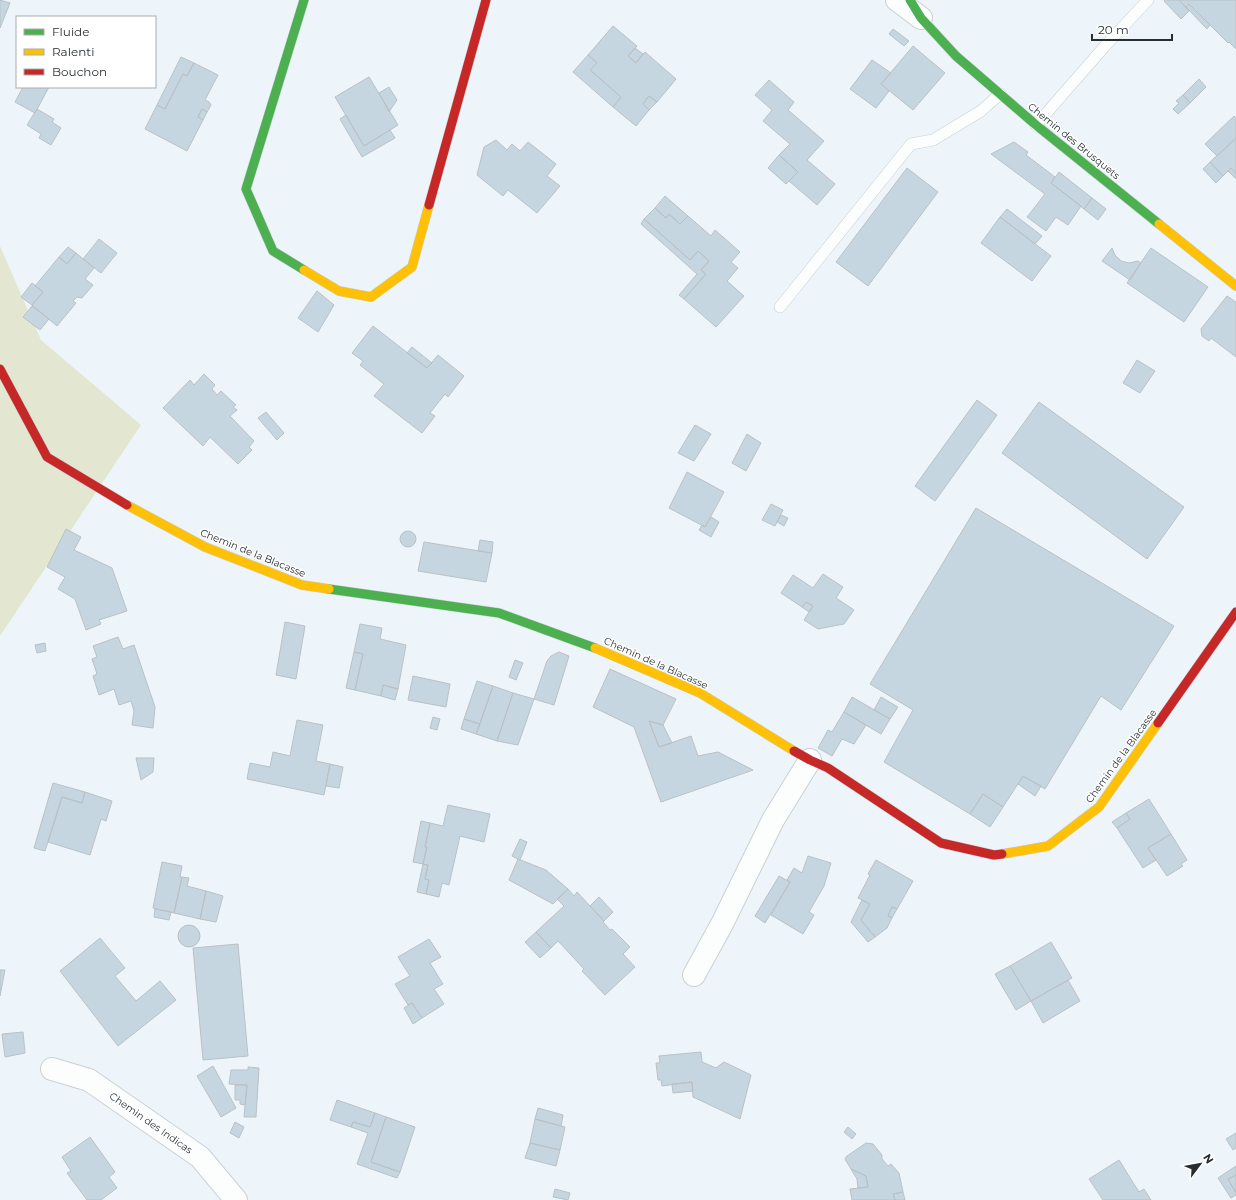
<svg xmlns="http://www.w3.org/2000/svg" width="1236" height="1200" viewBox="0 0 1236 1200" font-family="Montserrat,sans-serif">
<style>
.green{fill:#e3e7d1}
.building{fill:#c6d6e0;stroke:#bac1c5}
.lines{fill:none;stroke-linecap:round;stroke-linejoin:round}
.lane-casing{stroke:#cad0d4;stroke-width:12}
.street-casing{stroke:#cad0d4;stroke-width:24}
.fast-casing{stroke:#cad0d4;stroke-width:10}
.slow-casing{stroke:#cad0d4;stroke-width:10}
.jam-casing{stroke:#cad0d4;stroke-width:10}
.lane{stroke:#fcfefe;stroke-width:11}
.street{stroke:#fcfefe;stroke-width:22}
.fast{stroke:#4caf50;stroke-width:9}
.slow{stroke:#ffc107;stroke-width:9}
.jam{stroke:#c62828;stroke-width:9}
.labels{text-anchor:middle;dominant-baseline:central;stroke-width:3;stroke-linejoin:round;paint-order:stroke}
.street-label{font-size:10px;fill:#272e32;stroke:#fff}
</style>
<rect width="100%" height="100%" fill="#edf5fa"/>
<path class="green" d="M0,246L41,340L141,425L0,636Z"/>
<path class="building" d="M0,0L10,3L0,28Z
M1165,0H1179L1189,11L1181,19L1164,1Z
M1179,0H1236V49L1229,42L1228,43L1189,4L1186,7Z
M1189,4L1210,25L1207,29L1186,7Z
M613,26L637,46L628,56L636,63L645,52L676,79L657,102L649,96L643,104L649,110L636,126L613,107L621,97L590,70L597,63L588,55Z
M893,29L909,41L904,46L889,34Z
M913,46L945,73L913,110L881,84Z
M635,48L643,54L636,63L628,56Z
M588,55L597,63L590,70L621,97L613,107L573,72Z
M181,57L194,63L187,76L183,74L165,109L157,105Z
M872,60L891,73L881,84L889,91L876,108L850,89Z
M194,63L218,75L205,100L209,102L211,105L207,112L202,109L198,117L203,120L187,151L145,129L157,105L165,109L183,74L187,76Z
M369,77L398,125L364,146L335,97Z
M1199,79L1206,87L1190,103L1183,95Z
M769,80L794,102L788,110L824,141L807,160L835,184L817,205L789,181L798,172L779,155L790,144L763,121L772,110L755,95Z
M23,87H49L35,113L15,102Z
M389,87L397,100L389,112L379,93Z
M1183,95L1190,103L1178,114L1173,109L1179,103L1176,101Z
M649,96L657,102L649,110L643,104Z
M37,109L54,119L52,122L61,128L51,145L39,138L41,134L27,125Z
M202,109L207,112L203,120L198,117Z
M346,115L364,146L390,130L395,138L362,157L340,119Z
M1234,116L1236,119V138L1217,156L1205,144Z
M1236,138V173L1231,168L1223,176L1210,162Z
M496,140L507,150L512,144L520,151L528,142L556,164L547,176L560,186L537,213L508,190L503,196L477,175L484,147Z
M1014,142L1028,152L1026,155L1055,177L1051,183L1081,206L1068,225L1056,217L1046,231L1027,217L1045,194L991,154Z
M779,155L798,172L786,184L768,168Z
M1210,162L1223,176L1216,183L1203,169Z
M907,168L938,192L868,286L836,262Z
M1231,168L1236,173V179L1228,171Z
M1059,172L1092,198L1084,209L1051,183Z
M665,196L688,216L680,224L669,214L666,218L655,208Z
M1092,198L1106,209L1098,220L1084,209Z
M655,208L666,218L669,214L680,224L688,216L711,236L715,230L740,252L731,262L738,268L727,281L744,296L716,327L684,299L706,274L701,270L709,261L698,251L690,260L644,219Z
M1007,209L1042,236L1035,244L1000,217Z
M1000,217L1051,256L1032,281L981,243Z
M644,219L690,260L698,251L709,261L701,270L706,274L684,299L679,295L697,274L641,224Z
M99,239L117,253L101,273L83,259Z
M68,247L76,253L67,264L59,257Z
M1112,248L1115,255L1121,261L1129,263L1138,261L1141,263L1130,280L1102,261Z
M1151,248L1208,287L1184,322L1127,283Z
M76,253L94,268L85,279L93,285L82,298L77,297L73,301L76,303L57,326L32,305L43,292L35,286L59,257L67,264Z
M32,283L43,292L32,305L21,297Z
M317,291L334,305L318,332L298,318Z
M1227,296L1236,302V357L1211,338L1209,341L1202,336L1201,329Z
M32,306L49,319L40,330L23,317Z
M373,326L427,368L438,355L464,376L448,397L445,394L430,413L435,416L422,433L374,396L384,384L360,365L363,361L352,353Z
M412,347L432,363L427,368L407,353Z
M1137,360L1155,371L1140,393L1123,383Z
M204,374L215,385L212,389L217,395L221,391L236,405L233,407L237,410L230,416L254,441L249,447L252,450L238,464L210,437L203,446L163,408L190,380L194,385Z
M977,400L997,415L935,501L915,486Z
M1039,402L1184,507L1147,559L1002,453Z
M266,412L284,433L277,440L258,418Z
M695,425L711,434L694,461L678,453Z
M747,434L761,443L746,471L732,463Z
M687,472L724,492L705,527L669,508Z
M771,504L783,510L775,526L762,520Z
M976,508L1174,626L1121,710L1101,696L1045,789L1023,776L1003,807L983,794L970,814L884,762L913,710L870,684Z
M781,515L788,518L784,526L777,522Z
M711,517L719,522L711,537L699,530L702,525L705,527Z
M66,529L81,537L74,550L112,568L127,611L99,620L101,624L86,630L75,599L58,589L65,577L47,567Z
M400 539a8 8 0 1 1 16 0a8 8 0 1 1-16 0Z
M480,540L493,542L492,553L478,551Z
M424,542L492,553L486,582L418,571Z
M823,574L843,587L836,598L854,610L844,624L818,629L804,620L813,606L806,602L802,607L781,593L793,575L813,588Z
M806,602L813,606L809,612L802,607Z
M285,622L305,626L296,679L276,675Z
M360,624L382,628L380,639L406,645L398,689L383,685L381,696L355,690L363,654L354,652Z
M118,637L123,649L134,645L155,707L153,728L132,725L134,711L131,701L119,705L114,689L99,695L93,676L97,674L92,659L97,657L93,646Z
M45,643L46,651L37,653L35,645Z
M354,652L363,654L355,690L346,688Z
M559,652L569,656L554,705L534,699L547,661L551,656Z
M515,660L523,663L516,680L509,677Z
M610,669L676,699L663,725L649,721L659,747L691,736L698,756L718,752L753,770L661,802L634,727L593,707Z
M413,676L450,684L446,707L408,700Z
M477,681L493,686L480,724L464,719Z
M383,685L398,689L395,700L381,696Z
M493,686L513,693L497,741L476,734Z
M513,693L534,699L518,745L497,741Z
M852,697L890,719L881,734L844,712Z
M881,697L898,707L890,719L874,710Z
M844,712L866,725L854,744L842,739L832,756L818,748L828,730L832,732Z
M433,717L440,719L437,730L430,728Z
M464,719L480,724L476,734L461,729Z
M297,720L323,725L316,761L330,764L324,795L247,779L250,763L270,767L273,752L290,756Z
M649,721L663,725L672,743L659,747Z
M136,758H154L153,772L141,780Z
M330,764L343,767L339,788L326,786Z
M1023,776L1041,786L1035,796L1018,784Z
M53,783L85,792L82,803L62,797L45,851L34,848Z
M85,792L112,801L106,821L101,819L90,855L48,842L62,797L82,803Z
M983,794L1003,807L990,827L970,814Z
M1149,799L1171,834L1148,848L1156,860L1143,868L1117,828L1130,819L1126,813Z
M448,805L490,814L484,842L460,836L449,885L442,883L439,897L426,894L429,880L425,879L428,865L423,864L427,847H425L430,823L443,826Z
M1126,813L1130,819L1117,828L1112,822Z
M421,821L430,823L425,847H427L423,864L413,862Z
M1171,834L1187,860L1181,864L1183,866L1167,876L1148,848Z
M520,839L527,842L520,860L512,856Z
M808,856L831,863L824,886L809,912L814,915L803,934L771,915L790,882L787,880L794,868L802,873Z
M518,859L546,870L568,889L553,904L509,880Z
M876,860L913,881L897,909L892,907L888,916L892,918L887,928L875,937L861,920L870,904L858,898L870,875L868,874Z
M162,862L182,866L180,877H182L174,913L153,908Z
M423,864L428,865L425,879L429,880L426,894L417,892Z
M779,876L790,882L765,923L755,916Z
M182,877L189,878L187,886L206,891L200,919L174,913Z
M568,889L574,896L577,892L604,921L603,922L610,930L612,929L630,947L623,954L635,967L605,995L582,971L584,969L558,941L551,948L536,932L564,906L557,899Z
M206,891L223,896L216,922L200,919Z
M599,897L613,912L604,921L590,906Z
M862,900L870,904L861,920L875,937L868,942L851,922Z
M892,907L897,909L892,918L888,916Z
M155,909L171,912L169,920L154,917Z
M178 936a11 11 0 1 1 22 0a11 11 0 1 1-22 0Z
M536,932L551,948L540,958L525,942Z
M100,938L125,968L115,976L136,1001L160,981L176,1000L118,1046L60,971Z
M429,939L441,957L430,963L443,984L434,989L444,1004L422,1018L412,1003L408,1005L395,984L410,976L398,957Z
M1051,942L1072,978L1031,1001L1010,966Z
M238,944L248,1056L203,1060L193,948Z
M1010,966L1031,1001L1016,1010L995,974Z
M0,970H5L0,996Z
M1068,980L1080,1001L1043,1023L1031,1001Z
M412,1003L422,1018L413,1024L404,1008Z
M23,1032L25,1053L5,1057L2,1034Z
M701,1052L702,1062L716,1068L724,1062L751,1075L740,1119L693,1097L692,1082L662,1086L661,1080H658L656,1063H659L660,1061L659,1056Z
M213,1066L236,1108L221,1117L197,1076Z
M248,1067L259,1068L256,1117H244L247,1085L229,1084L231,1070H248Z
M692,1082L693,1091L673,1093L672,1084Z
M235,1085H247L245,1105L240,1104V1100H235Z
M337,1100L375,1113L370,1127L353,1122L351,1127L330,1120Z
M538,1108L563,1115L561,1126L535,1119Z
M375,1113L386,1117L371,1162L400,1172L397,1178L357,1164L368,1133L351,1127L353,1122L370,1127Z
M386,1117L415,1127L400,1172L371,1162Z
M535,1119L565,1127L560,1150L530,1143Z
M235,1122L244,1127L239,1138L230,1133Z
M848,1127L856,1134L852,1139L844,1132Z
M1236,1133V1148L1233,1150L1226,1139Z
M90,1137L115,1172L109,1177L117,1188L101,1200H87L67,1173L71,1171L62,1157Z
M530,1143L560,1150L556,1166L525,1158Z
M866,1143L873,1144L882,1155V1159L888,1166L891,1164L899,1173L903,1192L893,1194L895,1200H852L850,1189L868,1187L866,1176L851,1169L845,1159L847,1156Z
M1119,1160L1139,1192L1144,1189L1151,1200H1103L1089,1179Z
M1236,1166V1175L1228,1179L1236,1193V1195L1231,1198L1218,1178Z
M851,1169L866,1176L868,1187L858,1188L857,1179Z
M1236,1175V1193L1228,1179Z
M555,1189L570,1193L568,1200L553,1197Z
M903,1192L905,1200H895L893,1194Z"/>
<g class="lines">
<g class="lane-casing">
<path id="lane" d="M1036,125L1105,46L1148,0
M780,307L911,144L933,140L981,111L1000,94"/>
</g>
<g class="street-casing">
<path id="street" d="M897,0L921,18
M694,975L722,924L773,820L810,760
M52,1069L89,1080L200,1157L236,1200"/>
</g>
<g class="fast-casing">
<path id="fast" d="M304,0L246,189L273,251L304,270
M910,0L921,18L956,56L1036,125L1159,224
M329,589L499,613L595,648"/>
</g>
<g class="slow-casing">
<path id="slow" d="M1159,224L1236,286
M304,270L339,291L371,297L412,267L429,205
M127,505L205,547L302,585L329,589
M595,648L700,693L794,751
M1002,854L1048,846L1099,807L1158,723"/>
</g>
<g class="jam-casing">
<path id="jam" d="M429,205L486,0
M0,369L47,457L127,505
M1158,723L1236,612
M794,751L810,760L828,768L941,843L994,855L1002,854"/>
</g>
<use href="#lane" class="lane"/>
<use href="#street" class="street"/>
<use href="#fast" class="fast"/>
<use href="#slow" class="slow"/>
<use href="#jam" class="jam"/>
</g>
<g class="labels">
<g class="street-label">
<text transform="translate(1074 141) rotate(39)">Chemin des Brusquets</text>
<text transform="translate(253 553) rotate(22)">Chemin de la Blacasse</text>
<text transform="translate(656 663) rotate(24)">Chemin de la Blacasse</text>
<text transform="translate(1121 756) rotate(-54)">Chemin de la Blacasse</text>
<text transform="translate(151 1123) rotate(35)">Chemin des Indicas</text>
</g>
</g>
<rect x="16" y="16" width="140" height="72" fill="#ffffff" stroke="#a9abad"/>
<rect x="24" y="29" width="20" height="6" fill="#4caf50" stroke="#a9abad"/>
<text x="52" y="36" font-size="12" fill="#272e32">Fluide</text>
<rect x="24" y="49" width="20" height="6" fill="#ffc107" stroke="#a9abad"/>
<text x="52" y="56" font-size="12" fill="#272e32">Ralenti</text>
<rect x="24" y="69" width="20" height="6" fill="#c62828" stroke="#a9abad"/>
<text x="52" y="76" font-size="12" fill="#272e32">Bouchon</text>
<g transform="translate(1200 1164) rotate(58)" stroke="#ffffff" stroke-width="3" paint-order="stroke">
<path d="M0-3L7 15L0 10L-7 15Z" fill="#272e32"/>
<text y="-6" font-size="11" font-weight="bold" text-anchor="middle" fill="#272e32">N</text>
</g>
<path d="M1092 34v6h80v-6" fill="none" stroke="#272e32" stroke-width="2"/>
<text x="1098" y="34" font-size="12" fill="#272e32" stroke="#ffffff" stroke-width="3" paint-order="stroke">20 m</text>
</svg>
